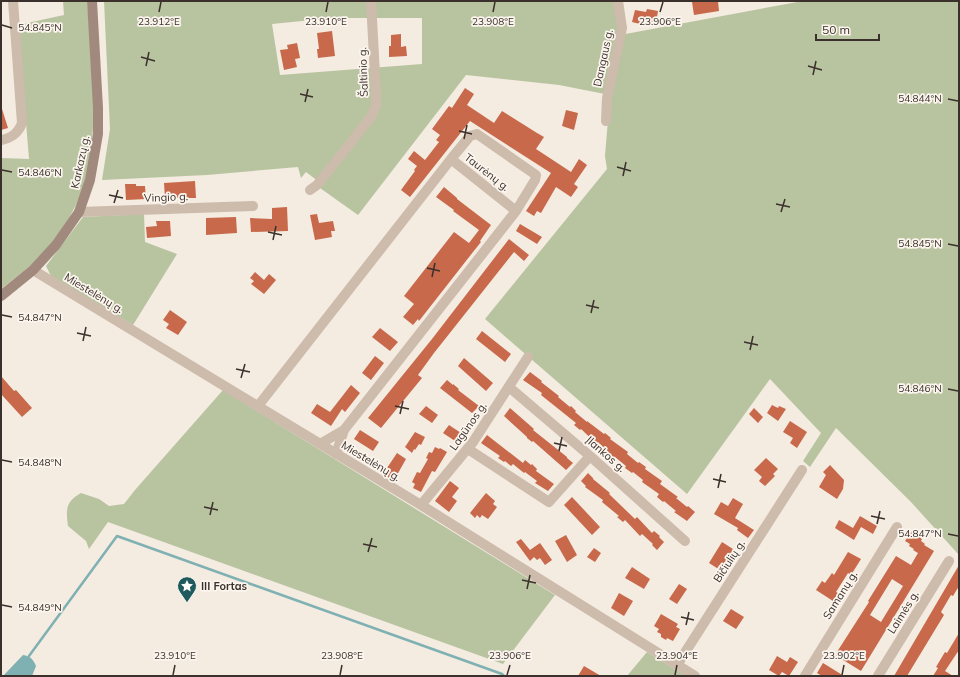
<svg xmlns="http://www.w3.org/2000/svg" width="960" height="677" viewBox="0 0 960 677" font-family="Mulish,sans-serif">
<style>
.green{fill:#b8c4a0;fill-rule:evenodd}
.water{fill:#7fb0b2}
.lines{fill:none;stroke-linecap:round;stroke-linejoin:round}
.stream{stroke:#7fb0b2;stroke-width:2.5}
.building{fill:#c8694b;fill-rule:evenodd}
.street{stroke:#cdbbac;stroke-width:10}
.secondary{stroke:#a18a7d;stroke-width:10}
.ticks{fill:none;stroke:#3b302b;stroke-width:1.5}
.labels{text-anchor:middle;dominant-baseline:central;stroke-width:3.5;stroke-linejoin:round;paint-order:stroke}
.street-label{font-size:11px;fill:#3b302b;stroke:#fbf5ee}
.poi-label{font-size:11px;font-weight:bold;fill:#3b302b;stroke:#fbf5ee;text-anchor:start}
.ticks-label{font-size:10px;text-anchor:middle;fill:#3b302b;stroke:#fbf5ee;stroke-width:3.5;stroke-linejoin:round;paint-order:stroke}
</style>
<rect width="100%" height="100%" fill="#f4ebe1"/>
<path class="green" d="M63,1H87C91,52 98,105 90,156C89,163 88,170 86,177C79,203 65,229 47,249C34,264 17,276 1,289V158L29,159L18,25L64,15Z
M104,1H614L620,35L803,1H959V555L911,502L836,428L810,467L803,461L821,433L770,379L687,494L485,319L607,169L605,156L610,95L559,85L466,75L358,215L320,188L323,185L306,172L301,178L298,167L207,175L102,180L110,129ZM332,18H422V64L280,75L272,24Z
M144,214L145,242L177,254L133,325L51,276L46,266L83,217Z
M223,390L555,595L503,664L108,522L89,549L86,541L68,526C66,510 65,502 81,493L99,499L109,506L124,504L135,490Z
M647,652L686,676H627Z"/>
<path class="water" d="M23,655C30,656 33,659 36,666L32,676H3Z"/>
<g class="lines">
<path class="stream" d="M29,656L117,536L502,674L504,676"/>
</g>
<path class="building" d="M696,1H718L719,11L694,15L692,2Z
M647,9L658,11L656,23L645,21L644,25L632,22L635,10L646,12Z
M332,31L335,56L318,58L317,49H319L317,33Z
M401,34V47L406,46L407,56L389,57V46H391V35Z
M297,43L300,58L295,59L297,67L284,70L280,50L288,49L287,45Z
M465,88L474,94L467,105L494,123L502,111L537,133L544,137L536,149L571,172L579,159L587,165L574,184L578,187L571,197L556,187L541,213L537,211L534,216L526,211L551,173L470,121L410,197L401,190L415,171L414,170L417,166L408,159L414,151L425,160L439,142L436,140L440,135L432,129L449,106L452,108Z
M1,109H2L8,128L1,130Z
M566,110L578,113L574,130L562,126Z
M195,181L196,198H165L164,183Z
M125,184H136V186H145L146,199L126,200Z
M444,187L457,198V199L491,225L480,241L481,242L473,252L419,321L418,319L413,325L403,317L414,304L404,296L454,232L469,243L479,230L453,211L454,210L436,197Z
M287,207L288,231L251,232L250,218L272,219V208Z
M317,214L319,223L333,221L335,231H331L332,237L315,240L310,215Z
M236,217L237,233L206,235V218Z
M156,221H170L171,236L147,238L146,227L157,226Z
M520,224L542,237L537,244L516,231Z
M509,239L529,255L524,261L514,252L434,353L418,375L422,378L381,428L368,418L432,339Z
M255,272L264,280L269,274L276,280L264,294L251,284L254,281L250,278Z
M170,310L187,322L178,335L166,328L169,324L163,320Z
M380,328L398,342L390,351L372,337Z
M482,331L511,354L505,362L476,339Z
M375,356L384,363L371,380L362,373Z
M464,358L493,383L486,391L458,366Z
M530,372L542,381L541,382L559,396L558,397L570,407L571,406L576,411L575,412L587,422V421L604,434L605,433L611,438L610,439L628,452L627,454L638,463L639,462L646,467L645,469L662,481L660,484L678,497L676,498L687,507L688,506L695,512L687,521L674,512L676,511L664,501L663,502L657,497L659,494L642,482L643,480L633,472L632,473L625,468L626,466L615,457L614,458L598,442L597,444L581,429L580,430L574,425L576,423L541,395L542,393L523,380Z
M1,376L14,391L16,390L32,408L22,417L1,394Z
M447,380L453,385V384L459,389L458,390L479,406L472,413L440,388Z
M351,385L360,393L345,412L342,409L331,426L311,413L317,404L330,412Z
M772,405L778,408L779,406L786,409L778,421L767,413Z
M426,406L438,415L432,423L419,414Z
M510,408L534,429L533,430L567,457V458L573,463L566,470L533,441L532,442L527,438V437L504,416Z
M754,408L763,417L758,423L749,414Z
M790,421L807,432L797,448L790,443L793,438L783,432Z
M449,425L461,433L455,441L443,433Z
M360,430L379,442L373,451L354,439Z
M415,432L425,437L421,445L419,444L415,450L414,449L412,453L405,447Z
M487,435L523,463L525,460L531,465L532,464L537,469L536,471L554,484L548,491L535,483L537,481L525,472L524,473L513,464L511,466L505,461L504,462L498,458L500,456L481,443Z
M435,447L439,449L440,448L447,452L435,472L432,471L421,492L413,488L415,484L412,482L417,472L420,473L428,459L426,458L429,452L432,453Z
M397,453L406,459L397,475L395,474L392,480L383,474Z
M766,458L778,469L773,474L775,476L765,486L759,481L762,477L754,470Z
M830,465L844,480L843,489L837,499L819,487L826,475L823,472Z
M588,473L593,478V479L610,493L609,494L635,519L637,517L652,533L654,531L660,536L659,537L664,542L657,550L652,545L653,544L642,534L640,536L625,520L623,522L617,517L619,516L602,502L603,500L585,487L586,486L581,481Z
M450,481L459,488L452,497L457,501L449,512L435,501Z
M486,493L495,501L493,504L497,507L488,519L482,515L480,518L477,515L475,518L470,513Z
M572,497L600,527L592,535L564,505Z
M733,498L743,504L735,518L754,530L748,538L737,530L738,528L714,514L721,502L728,506Z
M860,516L877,526L873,534L861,527L854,540L835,528L839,520L853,528Z
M912,531L922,539L921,541L925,544L924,545L934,551L861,671L835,655L869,602L868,601L896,556L911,565L918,553L913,550L914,549L909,546L910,544L905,541ZM892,579L903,586L881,622L870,615Z
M566,535L577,555L567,562L555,541Z
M521,539L530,550L540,543L552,560L545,565L540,558L537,560L534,557L530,561L516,542Z
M722,542L733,549L732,551L738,554L731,566L725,562L720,570L709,563Z
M594,548L601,553L595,562L587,557Z
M848,552L861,559L851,575L848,573L836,592L838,593L833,601L816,590L822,581L825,583L832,573L834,575Z
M959,565V586L953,596L951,595L941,612L944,615L907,676H894Z
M632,567L650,579L644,589L625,578Z
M679,584L687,589L677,604L669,599Z
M619,593L633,601L624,616L611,608Z
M731,609L744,617L736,629L723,621Z
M661,614L678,624L676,627L680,629L673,641L667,638L666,640L661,637V634L657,632L659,629L654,626Z
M959,633V650L945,671L953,676H933L938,668L936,667L945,652L947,653Z
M777,656L787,662L790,657L798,662L789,676L782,672L779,676L769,670Z
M823,663L844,676H822L817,673Z
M584,666L601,676H578Z"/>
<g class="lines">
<path class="street" d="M606,121L607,98L622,28L618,1
M1,140C11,138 18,134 22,123L13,1
M451,159L470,136L477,134L536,175L535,180L516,211
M310,190L317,185L371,117L376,106V93L371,1
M79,212L253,206
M33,270L421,505L695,676
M509,387L590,456L685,541
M258,406L451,159L516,211L344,430
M320,444L344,430L336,454
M468,449L549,502L590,456
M421,505L473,442L528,357
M677,665L802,470
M805,676L897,527
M878,676L949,561"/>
<path class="secondary" d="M1,296L33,270L56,245L79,212L90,180L98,134V108L92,1"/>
</g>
<path class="ticks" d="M159,12L161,2M326,12L328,2M493,12L495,2M660,12L663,2M2,25L12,28M141,57L155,61M146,66L149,52M808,66L822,70M813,75L816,61M300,94L313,97M948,99L958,101M305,102L308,89M459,131L472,134M464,139L467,125M617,167L631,171M2,170L12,172M623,176L626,162M109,195L123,198M114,203L118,190M776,204L790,207M781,212L785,199M268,232L282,235M273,240L276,226M948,244L958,246M427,268L440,271M432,277L435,263M586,305L599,308M591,313L594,300M2,315L12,317M77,333L91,336M83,341L86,327M744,342L758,345M750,350L753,336M236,369L250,372M241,378L245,364M948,389L958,391M395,406L409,409M400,414L403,401M554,443L567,446M559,451L562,437M2,460L12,462M713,479L726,482M718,488L721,474M204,507L218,510M210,515L213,502M871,516L885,519M877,524L880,511M948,534L958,536M363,544L377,547M368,552L372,538M522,580L536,583M527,589L530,575M2,605L12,607M681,617L694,620M686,625L689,612M173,675L175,665M340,675L342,665M507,675L510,665M675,675L677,665M842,675L844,665"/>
<defs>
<g id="sight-pin" transform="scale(1)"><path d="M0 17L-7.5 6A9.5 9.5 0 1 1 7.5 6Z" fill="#1f5a5e" stroke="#fbf5ee"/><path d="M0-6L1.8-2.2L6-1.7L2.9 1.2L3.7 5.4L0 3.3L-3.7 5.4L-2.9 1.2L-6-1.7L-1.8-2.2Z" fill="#fff"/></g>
</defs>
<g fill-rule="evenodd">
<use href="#sight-pin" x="187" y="586"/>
</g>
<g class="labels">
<g class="street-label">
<text transform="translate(603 58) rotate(-78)">Dangaus g.</text>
<text transform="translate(363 72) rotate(-92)">Šaltinio g.</text>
<text transform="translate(80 162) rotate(-78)">Karkazų g.</text>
<text transform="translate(487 172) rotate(38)">Taurėnų g.</text>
<text transform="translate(166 197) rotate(-2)">Vingio g.</text>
<text transform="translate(94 293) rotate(31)">Miestelėnų g.</text>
<text transform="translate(468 426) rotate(-55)">Lagūnos g.</text>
<text transform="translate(606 454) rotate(41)">Įlankos g.</text>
<text transform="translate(371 461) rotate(31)">Miestelėnų g.</text>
<text transform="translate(729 561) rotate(-57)">Bičiulių g.</text>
<text transform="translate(840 595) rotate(-58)">Samanų g.</text>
<text transform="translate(903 612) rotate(-58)">Laimės g.</text>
</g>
<g class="poi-label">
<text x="201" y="586">III Fortas</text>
</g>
</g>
<g class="ticks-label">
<text x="159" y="25">23.912°E</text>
<text x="326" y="25">23.910°E</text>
<text x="493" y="25">23.908°E</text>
<text x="660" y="25">23.906°E</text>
<text x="40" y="31">54.845°N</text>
<text x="920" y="102">54.844°N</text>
<text x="40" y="176">54.846°N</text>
<text x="920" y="247">54.845°N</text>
<text x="40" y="321">54.847°N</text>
<text x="920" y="392">54.846°N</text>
<text x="40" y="466">54.848°N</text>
<text x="920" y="537">54.847°N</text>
<text x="40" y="611">54.849°N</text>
<text x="175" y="659">23.910°E</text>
<text x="342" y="659">23.908°E</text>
<text x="510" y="659">23.906°E</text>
<text x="677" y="659">23.904°E</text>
<text x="844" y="659">23.902°E</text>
</g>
<rect width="960" height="677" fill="none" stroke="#3b302b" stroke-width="4"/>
<path d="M816 34v6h63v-6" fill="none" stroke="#3b302b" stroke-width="2"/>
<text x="822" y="34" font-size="12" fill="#3b302b" stroke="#fbf5ee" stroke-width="3" paint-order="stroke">50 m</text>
</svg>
